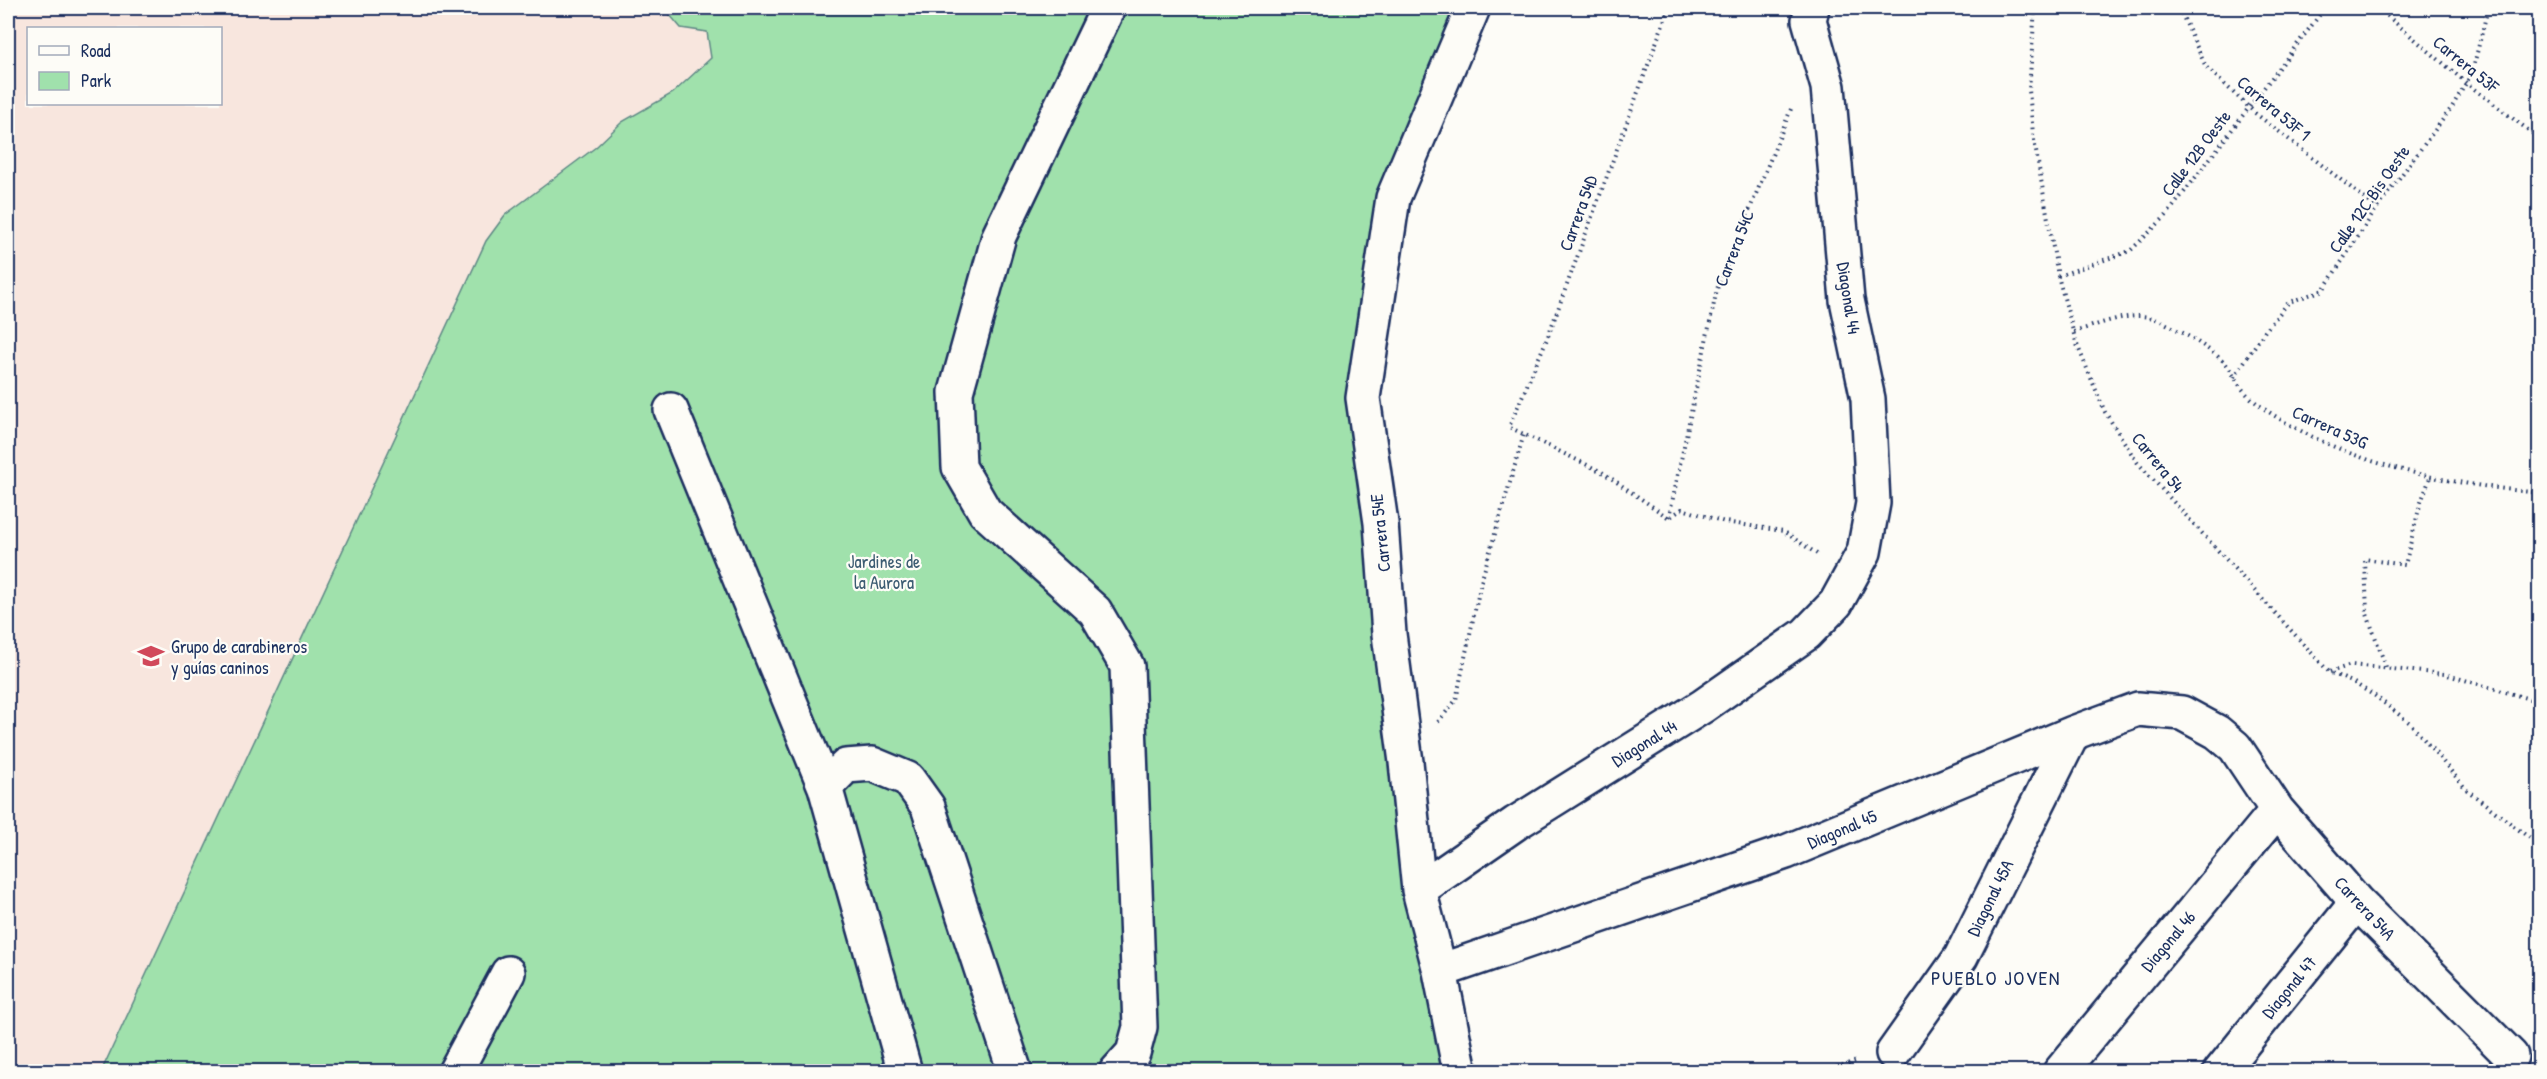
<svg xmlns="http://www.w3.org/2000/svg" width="2547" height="1079" viewBox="0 0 2547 1079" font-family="'Patrick Hand',sans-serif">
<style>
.built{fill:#f8e6de;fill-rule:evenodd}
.green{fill:#a0e1ac;stroke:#5e8885;stroke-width:1.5}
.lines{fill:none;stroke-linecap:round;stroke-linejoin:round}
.minor-casing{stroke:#1b2f5e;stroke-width:38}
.path{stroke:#1b2f5e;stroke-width:4;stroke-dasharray:1.5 4.5;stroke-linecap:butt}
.minor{stroke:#fdfcf7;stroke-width:33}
.labels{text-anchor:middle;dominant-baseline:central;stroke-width:4.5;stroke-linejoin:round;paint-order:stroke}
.street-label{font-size:18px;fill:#1b2f5e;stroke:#fdfcf7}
.park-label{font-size:18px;fill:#3c5c72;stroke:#fdfcf7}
.poi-label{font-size:18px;fill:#1b2f5e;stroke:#fdfcf7;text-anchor:start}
.neighbourhood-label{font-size:20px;letter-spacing:1.5px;fill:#1b2f5e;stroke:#fdfcf7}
</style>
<rect width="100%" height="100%" fill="#fdfcf7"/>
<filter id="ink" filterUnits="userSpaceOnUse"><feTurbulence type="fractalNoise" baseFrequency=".0167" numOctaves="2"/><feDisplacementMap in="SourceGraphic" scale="12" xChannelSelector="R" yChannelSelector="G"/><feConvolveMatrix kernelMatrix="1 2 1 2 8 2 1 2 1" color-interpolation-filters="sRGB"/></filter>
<g filter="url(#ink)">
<path class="built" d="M8,8H672L669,14L681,28L707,32L712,57L673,93L622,122L596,147L505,215L486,241L101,1071H8ZM28,28H220V104H28Z"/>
<path class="green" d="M672,8H1473L1393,198L1363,398L1460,1071L101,1072L486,241L505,215L596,147L622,122L673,93L711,58L707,32L681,28L669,14Z"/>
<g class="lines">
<g class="minor-casing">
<path id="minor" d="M1108,8L999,236L956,392L959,467L985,512L1095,611L1127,666L1140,1027L1133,1053L1116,1072
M671,410L825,787
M1419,890L1516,823L1703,706L1806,634L1836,603L1864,552L1873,503L1868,399L1847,300L1828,87L1809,20L1812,8
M1440,971L1786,852L2073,733L2138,709L2182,713L2217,732L2235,747L2277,810L2357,902L2511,1056
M1893,1053L1961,957L2073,733
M455,1072L508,973
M905,1072L825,787L846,766L872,764L908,779L928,807L1015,1072
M1460,1072L1440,971L1419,890L1406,762L1389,634L1381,523L1363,398L1393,198L1473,8
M2060,1072L2277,810
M2220,1072L2357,902"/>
</g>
<path class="path" d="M1669,8L1547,339L1509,427L1602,472L1669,518L1682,509L1725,522L1783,531L1820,556
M2035,8L2029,90L2033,134L2058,276L2076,342L2105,412L2137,462L2329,672L2354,683L2375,696L2410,723L2467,790L2540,846
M2179,8L2206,67L2255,113L2377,208
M2378,8L2470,86L2540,139
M2532,133L2540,110
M2058,276L2130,251L2166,216L2325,8
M2074,332C2097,325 2129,311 2153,318C2169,323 2216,352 2226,364C2233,373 2237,383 2244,391C2260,409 2286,423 2307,434C2379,471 2460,485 2540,493
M2234,377L2265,331L2289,302L2323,290L2377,208L2452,107L2472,73L2488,8
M1669,517L1717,289L1791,109
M2386,667L2367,614L2365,559L2405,565L2420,505L2430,478
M2330,672L2351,665L2444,674L2540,702
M1438,722L1456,700L1481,582L1524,434
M1819,1072L1857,1061"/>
<use href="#minor" class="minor"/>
</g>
</g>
<defs>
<g id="school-bare" transform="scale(2.07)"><path d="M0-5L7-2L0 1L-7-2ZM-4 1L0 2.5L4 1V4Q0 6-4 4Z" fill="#d1495b" stroke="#fdfcf7" stroke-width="2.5" paint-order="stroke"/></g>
</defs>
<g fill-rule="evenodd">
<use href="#school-bare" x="151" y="656"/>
</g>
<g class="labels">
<g class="street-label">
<text transform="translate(2466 64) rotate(39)">Carrera 53F</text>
<text transform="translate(2274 108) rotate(40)">Carrera 53F 1</text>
<text transform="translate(2196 153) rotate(-53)">Calle 12B Oeste</text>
<text transform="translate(2369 199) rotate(-55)">Calle 12C Bis Oeste</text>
<text transform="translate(1578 213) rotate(-70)">Carrera 54D</text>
<text transform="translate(1734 248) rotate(-69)">Carrera 54C</text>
<text transform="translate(1849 298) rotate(81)">Diagonal 44</text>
<text transform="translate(2330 427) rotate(24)">Carrera 53G</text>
<text transform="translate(2158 462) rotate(51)">Carrera 54</text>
<text transform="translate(1380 533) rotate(-96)">Carrera 54E</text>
<text transform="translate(1644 743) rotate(-32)">Diagonal 44</text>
<text transform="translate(1842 829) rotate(-23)">Diagonal 45</text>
<text transform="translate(1990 898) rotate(-64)">Diagonal 45A</text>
<text transform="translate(2365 908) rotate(47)">Carrera 54A</text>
<text transform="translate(2168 941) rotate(-50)">Diagonal 46</text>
<text transform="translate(2289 987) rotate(-51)">Diagonal 47</text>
</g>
<g class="park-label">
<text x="884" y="561">Jardines de<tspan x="884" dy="21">la Aurora</tspan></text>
</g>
<g class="poi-label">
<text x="171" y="646">Grupo de carabineros<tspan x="171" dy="21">y guías caninos</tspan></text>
</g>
<g class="neighbourhood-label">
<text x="1996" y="977">PUEBLO JOVEN</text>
</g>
</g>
<rect width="2547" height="1079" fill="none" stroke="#fdfcf7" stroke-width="30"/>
<rect x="15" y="15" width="2517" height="1049" fill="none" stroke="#1b2f5e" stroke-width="2" filter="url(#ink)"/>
<rect x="27" y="27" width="195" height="78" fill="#fdfcf7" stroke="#a3aaba" stroke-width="1.5"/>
<rect x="39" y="46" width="30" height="9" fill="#fdfcf7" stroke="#a3aaba" stroke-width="1.5"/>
<text x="81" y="57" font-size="18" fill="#1b2f5e">Road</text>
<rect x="39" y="72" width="30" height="18" fill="#a0e1ac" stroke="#a3aaba" stroke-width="1.5"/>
<text x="81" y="87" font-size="18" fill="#1b2f5e">Park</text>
</svg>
